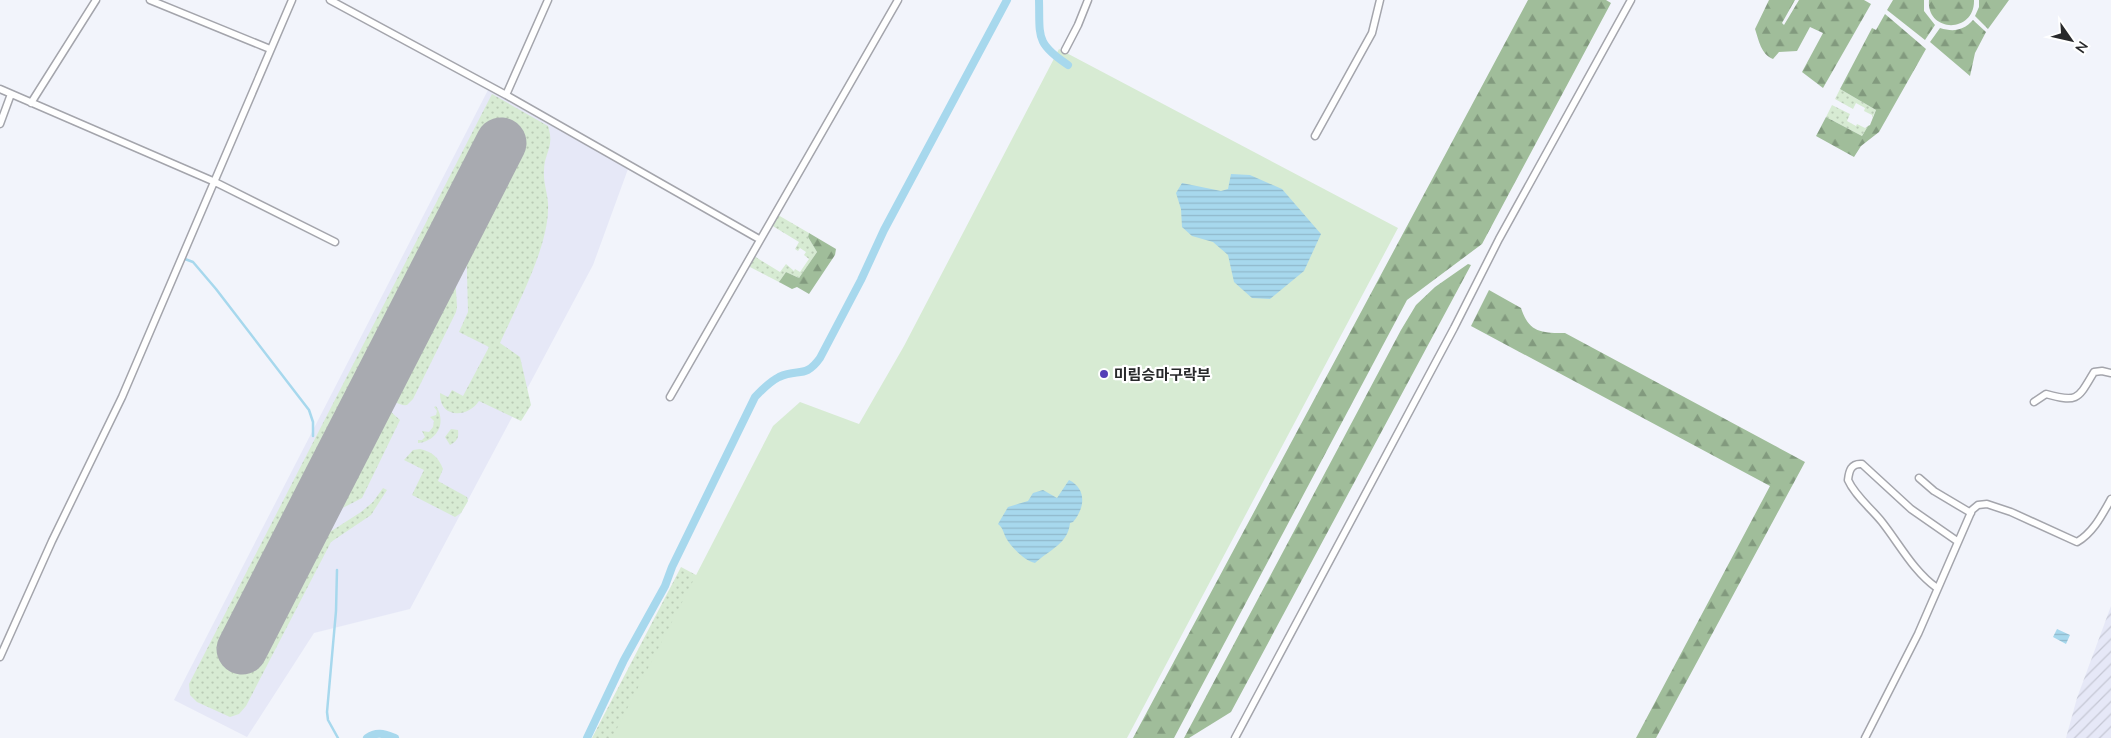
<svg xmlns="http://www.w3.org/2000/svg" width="2111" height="738" viewBox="0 0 2111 738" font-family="Mulish,'Noto Sans KR',sans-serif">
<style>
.industrial{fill:url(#industrial-furrows)}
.built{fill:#e6e8f7}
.grass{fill:url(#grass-dots)}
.forest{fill:url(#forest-firs)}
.garden{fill:#d7ebd3}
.water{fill:url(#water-rules)}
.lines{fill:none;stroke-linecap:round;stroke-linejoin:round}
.stream{stroke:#a7d8ed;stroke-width:2.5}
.canal{stroke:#a7d8ed;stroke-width:8}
.runway{stroke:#a8aab0;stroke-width:51}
.minor-casing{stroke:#a4a5ac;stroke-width:9}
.minor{stroke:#fff;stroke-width:6}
.poi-dot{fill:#543fb7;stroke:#fff;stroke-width:2}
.labels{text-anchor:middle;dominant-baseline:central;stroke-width:4.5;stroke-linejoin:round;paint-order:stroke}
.poi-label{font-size:15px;font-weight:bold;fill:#28292b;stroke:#fff;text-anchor:start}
</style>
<defs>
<pattern id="industrial-furrows" width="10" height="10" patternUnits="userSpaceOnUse" patternTransform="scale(1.25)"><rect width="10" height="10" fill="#e6e8f7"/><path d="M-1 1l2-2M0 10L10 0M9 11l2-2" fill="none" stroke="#c5c7d4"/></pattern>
<pattern id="grass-dots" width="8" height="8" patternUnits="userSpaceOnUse" patternTransform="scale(1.25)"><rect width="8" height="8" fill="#d7ebd3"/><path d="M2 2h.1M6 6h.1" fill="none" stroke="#b9cab5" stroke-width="1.8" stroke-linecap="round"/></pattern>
<pattern id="forest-firs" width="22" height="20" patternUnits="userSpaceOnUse" patternTransform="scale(1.25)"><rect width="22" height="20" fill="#a0bd9a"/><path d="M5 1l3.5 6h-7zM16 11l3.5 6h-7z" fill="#829a7e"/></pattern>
<pattern id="water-rules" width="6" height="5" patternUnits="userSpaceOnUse" patternTransform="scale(1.25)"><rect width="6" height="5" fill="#a7d8ed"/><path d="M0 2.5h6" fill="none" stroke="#90b9cb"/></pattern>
</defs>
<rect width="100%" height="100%" fill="#f2f4fb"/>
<path class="industrial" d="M2111,606V738H2066L2077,698Z"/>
<path class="built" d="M488,90L628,169L593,265L410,609L314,633L247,737L174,700Z"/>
<path class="grass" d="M1840,89L1876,110L1872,118V115L1864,111L1865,108L1856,103L1853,109L1835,99Z
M492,94L548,126C555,148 544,152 544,171C543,184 549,196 548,209C548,248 516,307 500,343L520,357L531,405L521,421L479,401C468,418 439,419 440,393L448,397L452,390L463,396L489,347L459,332L468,312L466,234L514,146L493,135L228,646L251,657L308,546L361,512L373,502L383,488L387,490L371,515L331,542L246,706L239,714L230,717L197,702L190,695L189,684Z
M1832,105L1850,114L1847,121L1856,126L1857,124L1865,128L1868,126L1862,136L1826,117Z
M778,215L809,233L808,237L817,252L799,278L786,272L779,282L748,266L754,256L780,272L786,264L794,271L795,269L800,272L809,259L804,255L806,252L800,248L798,251L795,249L799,242L771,225Z
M449,272L455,274L457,307L456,312L413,399L407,405C400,406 393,401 388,396L387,391Z
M436,406C447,423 437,441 418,443V440H422L425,437L422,431L429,432L433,427L434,421L430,417L436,415L437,411L434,407Z
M381,409L391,412L400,420L362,498L329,515L326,510L377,412Z
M451,429L458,430C459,438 457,441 450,445L445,437Z
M420,449C433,452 438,457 443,469L438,481L467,497L468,501L461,513L455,517L412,495L424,470L404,460L413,450Z
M681,567L713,584L695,738H592Z"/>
<path class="forest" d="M1528,0H1606L1611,3L1482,244L1407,300L1174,738H1133Z
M1769,0H1795L1782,23L1784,25L1799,0H1864L1871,4L1823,88L1802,72L1823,33L1810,27L1797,51L1779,52L1773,59C1761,54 1759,41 1755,29Z
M1893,0H1924V11L1935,25L1925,40L1887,10Z
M1929,0H1974C1975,34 1926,33 1929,0Z
M1979,0H2009L1988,29L1975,16L1979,7Z
M1885,14L1926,49L1879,132L1861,146L1854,157L1816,136L1826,117L1862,136L1868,126L1870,125L1876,110L1840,89L1872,28L1876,30Z
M1973,20L1986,32L1975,53L1970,76L1930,42L1940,28C1953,32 1963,31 1973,20Z
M809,233L836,249L835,255L809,294L797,287L792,289L779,282L786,272L799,278L817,252L808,237Z
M1468,264L1471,265L1231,712L1189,738H1184L1401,330L1416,305L1435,287Z
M1489,290L1521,308C1529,333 1542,333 1565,333L1805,462L1656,738H1636L1770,486L1471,326Z"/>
<path class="garden" d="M1059,49L1398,228L1127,738H612L773,426L800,402L859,424L904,346Z"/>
<path class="water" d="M1231,174L1250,175L1282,189L1321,234L1304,271L1270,299L1252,298L1234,282L1228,255L1213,242L1192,236L1182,227L1181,209L1176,193L1182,183L1221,191L1228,189Z
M1069,480C1087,489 1085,508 1073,522L1070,523C1068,544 1049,550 1035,563C1024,560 1012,548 1006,538C1003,532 1003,528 998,524L1008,507L1028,501L1033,493L1043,490L1057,498Z
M2057,629L2070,635L2066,644L2053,637Z"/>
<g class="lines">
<path class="stream" d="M185,259L193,262L216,289L309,410L313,422V436
M337,570L336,611L327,712L328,720L338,738"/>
<path class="canal" d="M1039,0C1040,37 1035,43 1068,65
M367,738C377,731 384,734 395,738
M587,738L624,660L665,586L672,567L755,397C763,389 769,382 779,377C799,368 805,379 820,358L861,280L884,230L1007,0"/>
<path class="runway" d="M242,649L501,143"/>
<g class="minor-casing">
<path id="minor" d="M150,0L270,49
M330,0L506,95L759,239
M1065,50L1078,25L1088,0
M0,89L215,182L335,242
M506,95L548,0
M31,103L96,0
M0,124L11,94
M1315,136L1372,33L1380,0
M670,397L898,0
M2034,402L2046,394C2078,403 2078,399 2094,372L2102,371L2111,373
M1919,478L1934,491L1971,513
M1937,588C1914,572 1900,545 1882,522C1871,508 1855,496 1848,480C1849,471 1851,463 1862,464L1911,509L1957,541
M0,657L52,541L122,397L292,0
M1235,738L1454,328L1499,239L1631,0
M1865,738L1918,634L1972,510L1978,505L1987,504L2011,512L2077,542C2093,533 2102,515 2111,499"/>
</g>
<use href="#minor" class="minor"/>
</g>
<circle class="poi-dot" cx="1104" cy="374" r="5"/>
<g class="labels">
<g class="poi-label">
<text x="1114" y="374">미림승마구락부</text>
</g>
</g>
<g transform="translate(2071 40) rotate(124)" stroke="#ffffff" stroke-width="4" paint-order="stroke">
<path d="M0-4L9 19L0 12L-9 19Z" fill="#28292b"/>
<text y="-8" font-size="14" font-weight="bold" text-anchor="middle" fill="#28292b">N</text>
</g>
</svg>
